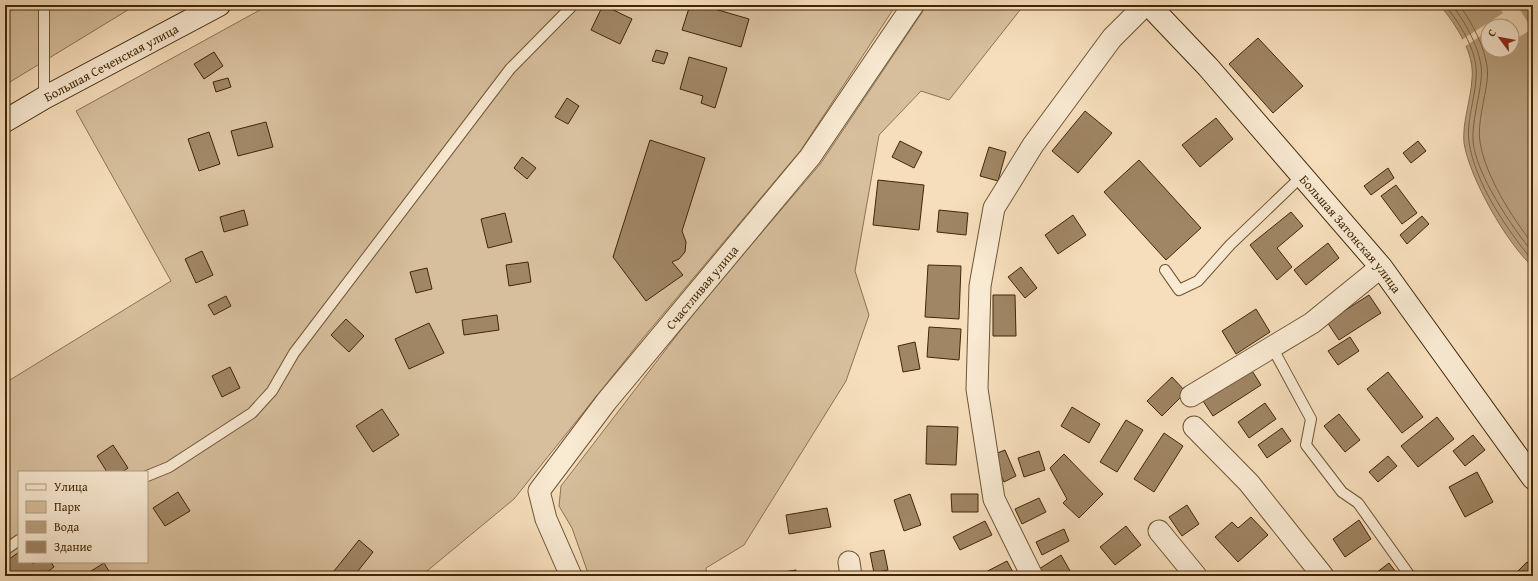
<svg xmlns="http://www.w3.org/2000/svg" width="1538" height="581" viewBox="0 0 1538 581" font-family="'Gentium Book Plus',serif">
<style>
.green{fill:#d7bf9d;stroke:#8c7352;fill-rule:evenodd}
.water{fill:#b9a07e;stroke:#89704e;fill-rule:evenodd}
.pier{fill:#f6debc}
.lines{fill:none;stroke-linecap:round;stroke-linejoin:round}
.shore{stroke:#7e6442;stroke-width:1}
.building{fill:#a08665;stroke:#422706}
.lane-casing{stroke:#6f5534;stroke-width:12}
.street-casing{stroke:#6f5534;stroke-width:23}
.secondary-casing{stroke:#422706;stroke-width:24}
.lane{stroke:#f9ead3;stroke-width:10}
.street{stroke:#f9ead3;stroke-width:21}
.secondary{stroke:#f9ead3;stroke-width:22}
.labels{text-anchor:middle;dominant-baseline:central;stroke-width:3;stroke-linejoin:round;paint-order:stroke}
.street-label{font-size:13px;fill:#422706;stroke:#f9ead3}
</style>
<rect width="100%" height="100%" fill="#f6debc"/>
<filter id="stains"><feTurbulence type="fractalNoise" baseFrequency=".005" numOctaves="4"/><feColorMatrix values="0 0 0 0 .2 0 0 0 0 .09 0 0 0 0 .02 0 0 0 .5 -.17"/></filter>
<radialGradient id="worn" r=".72"><stop offset=".6" stop-color="#630" stop-opacity="0"/><stop offset="1" stop-color="#630" stop-opacity=".3"/></radialGradient>
<path class="green" d="M5,5H136L5,85Z
M269,5H896L801,150L643,338L514,499L421,576H5V383L171,281L76,111ZM19,472H147V562H19Z
M927,5H1024L949,100L921,91L879,135L855,271L869,315L846,381L744,545L706,568L707,576H589L572,528L559,506L561,486L700,305L821,163Z"/>
<path class="water" d="M1440,5H1533V267C1506,242 1470,179 1464,143C1462,123 1471,99 1472,79C1475,53 1456,25 1440,5ZM1488,26H1512V50H1488Z"/>
<path class="pier" d="M1498,5H1517L1532,29L1519,37L1507,19L1496,26H1488V31L1464,47L1460,41L1503,13Z"/>
<g class="lines">
<path class="shore" d="M1445,5C1461,25 1479,53 1476,79C1475,98 1466,123 1469,142C1475,183 1507,230 1533,261
M1452,5C1466,23 1485,56 1481,80C1479,100 1472,121 1473,141C1476,175 1512,227 1533,253
M1459,5C1473,23 1491,58 1487,81C1485,99 1477,124 1480,142C1485,175 1512,218 1533,244"/>
</g>
<path class="building" d="M603,5L632,19L620,44L591,30Z
M690,5H701L749,19L741,47L682,30Z
M1258,38L1303,86L1273,113L1229,64Z
M656,50L668,53L664,64L652,61Z
M214,52L223,66L204,79L194,64Z
M689,57L727,68L715,108L701,103L703,96L680,89Z
M228,78L231,87L216,92L213,82Z
M567,98L579,106L568,124L555,117Z
M1085,111L1112,133L1078,173L1052,151Z
M1216,118L1233,139L1200,167L1182,145Z
M266,122L273,147L238,156L231,131Z
M209,132L220,164L199,171L188,139Z
M650,140L705,158L682,231L686,242L685,252L679,259L672,262L683,275L646,301L613,257Z
M900,141L922,152L914,168L892,157Z
M1418,141L1426,151L1411,163L1403,153Z
M989,147L1006,152L998,181L980,176Z
M522,157L536,168L527,179L514,168Z
M1139,160L1201,228L1166,260L1104,192Z
M1388,168L1394,178L1371,195L1364,186Z
M878,180L924,185L919,230L873,225Z
M1396,185L1417,213L1402,224L1381,196Z
M244,210L248,225L224,232L220,217Z
M939,210L968,213L966,235L937,232Z
M1291,212L1303,226L1277,248L1292,267L1277,280L1250,245Z
M505,213L512,242L488,248L481,219Z
M1073,215L1086,235L1058,254L1045,235Z
M1422,216L1429,224L1407,244L1400,235Z
M1328,243L1339,258L1306,285L1294,270Z
M202,251L213,275L196,283L185,259Z
M528,262L531,282L509,286L506,265Z
M928,265L961,266L959,319L925,317Z
M1021,267L1037,288L1025,298L1008,277Z
M427,268L432,289L416,293L410,272Z
M993,295H1015L1016,336H993Z
M1369,295L1381,313L1339,340L1327,322Z
M226,296L231,306L214,315L208,305Z
M1256,309L1270,332L1236,354L1222,331Z
M497,315L499,330L464,335L462,320Z
M346,319L364,336L349,352L331,335Z
M429,323L444,353L409,369L395,339Z
M929,327L961,329L959,360L927,357Z
M1350,337L1359,351L1338,365L1328,351Z
M915,342L920,369L903,372L898,346Z
M1249,366L1261,385L1213,416L1201,398Z
M230,367L240,388L222,397L212,376Z
M1388,372L1423,417L1402,433L1367,389Z
M1172,377L1186,392L1162,416L1147,401Z
M1265,403L1276,419L1249,438L1238,422Z
M1072,407L1100,424L1089,443L1061,426Z
M382,409L399,435L373,452L356,426Z
M1339,414L1360,440L1345,452L1324,426Z
M1437,417L1454,439L1418,467L1401,446Z
M1126,420L1143,430L1117,472L1100,462Z
M927,426L958,427L956,465L926,464Z
M1282,428L1291,441L1267,458L1258,445Z
M1164,433L1183,446L1154,492L1134,479Z
M1473,435L1485,450L1465,466L1453,451Z
M113,445L128,468L122,472H107L97,456Z
M1005,450L1016,476L1004,482L992,455Z
M1039,451L1045,470L1024,477L1018,458Z
M1064,454L1103,494L1079,518L1063,503L1067,499L1050,468Z
M1388,456L1397,466L1378,482L1369,472Z
M1477,472L1493,502L1465,517L1449,487Z
M178,492L190,511L165,526L153,508Z
M910,494L921,525L904,531L894,500Z
M951,494H978V512H952Z
M1039,498L1046,512L1022,524L1015,509Z
M1187,505L1199,524L1182,536L1169,517Z
M827,508L831,527L789,534L786,515Z
M1251,517L1268,535L1238,562L1215,537L1232,522L1238,528Z
M1359,520L1371,539L1345,557L1333,539Z
M985,521L992,535L960,550L953,537Z
M1126,526L1141,545L1115,565L1100,547Z
M1064,529L1069,541L1042,555L1036,542Z
M359,540L373,552L354,576H330Z
M884,550L888,570L874,573L870,553Z
M19,552V562H31L33,564L36,562H51L54,567L42,576H39L36,571L29,576H5V562Z
M1061,555L1073,576H1043L1039,569Z
M1007,561L1015,576H978Z
M1527,562L1533,568V576H1513Z
M104,563L112,576H83Z
M1389,563L1399,576H1372Z
M796,570L797,576H758Z"/>
<g class="lines">
<g class="lane-casing">
<path id="lane" d="M44,98V5
M1165,270L1179,290L1198,281L1230,245L1303,175
M1272,347L1311,419L1306,445L1342,492L1358,503L1410,576
M147,476L169,467L252,413L272,391L294,353L510,69L573,5
M5,550L19,540"/>
</g>
<g class="street-casing">
<g id="street">
<path d="M1191,396L1312,323L1381,267"/>
<path d="M1194,427L1249,483L1323,576"/>
<path d="M1159,531L1196,576"/>
<path d="M849,562L851,576"/>
<path id="s1" d="M571,576L546,519L539,491L606,402L810,157L913,5"/>
<path d="M1032,576L994,499L977,389L980,286L994,208L1033,145L1112,38L1145,5"/>
</g>
</g>
<g class="secondary-casing">
<g id="secondary">
<path id="s2" d="M1149,5L1208,67L1381,267L1533,478"/>
<path id="s3" d="M5,121L44,98L219,5"/>
</g>
</g>
<use href="#lane" class="lane"/>
<use href="#street" class="street"/>
<use href="#secondary" class="secondary"/>
</g>
<g class="labels">
<g class="street-label">
<text stroke="none"><textPath href="#s3" startOffset="121">Большая Сеченская улица</textPath></text>
<text stroke="none"><textPath href="#s2" startOffset="305">Большая Затонская улица</textPath></text>
<text stroke="none"><textPath href="#s1" startOffset="352">Счастливая улица</textPath></text>
</g>
</g>
<rect width="1538" height="581" fill="none" stroke="#f6debc" stroke-width="20"/>
<rect x="6" y="6" width="1526" height="569" fill="none" stroke="#422706" stroke-width="2"/>
<rect x="10" y="10" width="1518" height="561" fill="none" stroke="#422706"/>
<rect x="18" y="471" width="130" height="92" fill="#f9ead3" stroke="#b09c81"/>
<rect x="26" y="484" width="20" height="6" fill="#f9ead3" stroke="#b09c81"/>
<text x="54" y="491" font-size="12" fill="#422706">Улица</text>
<rect x="26" y="501" width="20" height="12" fill="#d7bf9d" stroke="#b09c81"/>
<text x="54" y="511" font-size="12" fill="#422706">Парк</text>
<rect x="26" y="521" width="20" height="12" fill="#b9a07e" stroke="#b09c81"/>
<text x="54" y="531" font-size="12" fill="#422706">Вода</text>
<rect x="26" y="541" width="20" height="12" fill="#a08665" stroke="#b09c81"/>
<text x="54" y="551" font-size="12" fill="#422706">Здание</text>
<g transform="translate(1500 38) rotate(302)"><circle r="19" fill="#f9ead3" stroke="#b09c81"/>
<path d="M0-3L7 15L0 10L-7 15Z" fill="#8f2418"/>
<text y="-6" font-size="11" font-weight="bold" text-anchor="middle" fill="#422706">С</text>
</g>
<rect width="100%" height="100%" filter="url(#stains)"/>
<rect width="100%" height="100%" fill="url(#worn)"/>
</svg>
